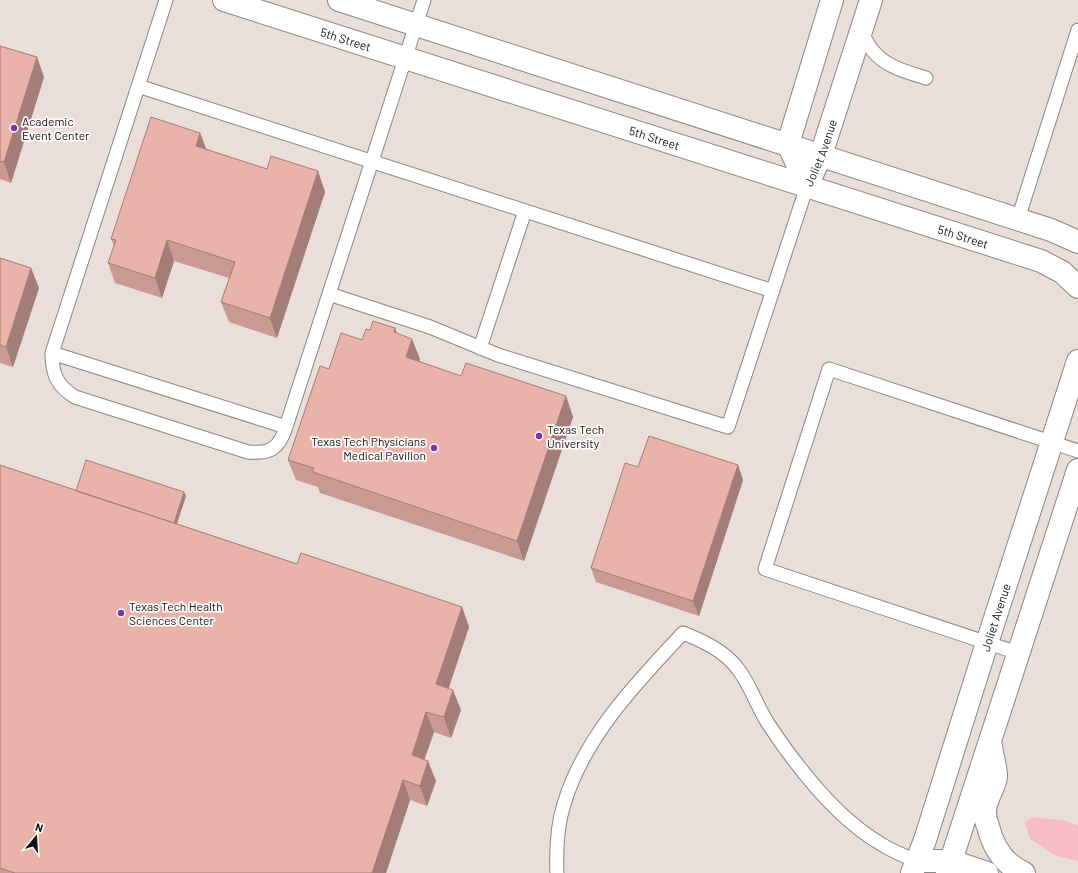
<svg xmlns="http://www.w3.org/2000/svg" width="1078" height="873" viewBox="0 0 1078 873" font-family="Barlow,sans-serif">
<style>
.built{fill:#e9ded9}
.water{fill:#f6bcc5}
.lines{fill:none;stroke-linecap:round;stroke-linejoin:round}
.service-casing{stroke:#898685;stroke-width:15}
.minor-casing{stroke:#898685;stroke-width:24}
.service{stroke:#fff;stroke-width:13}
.minor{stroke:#fff;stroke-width:22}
.wall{fill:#c99a91}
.shaded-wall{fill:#a47d76}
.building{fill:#eab3a9;stroke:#a47d76}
.poi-dot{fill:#7837ab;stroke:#fffbfa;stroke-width:1.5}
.labels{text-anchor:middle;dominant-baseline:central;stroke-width:3.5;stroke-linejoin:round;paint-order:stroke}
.street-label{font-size:12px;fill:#131212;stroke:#fffbfa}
.poi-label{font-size:12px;fill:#131212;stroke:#fffbfa;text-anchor:start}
</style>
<rect width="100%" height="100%" fill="#f1eeec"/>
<path class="built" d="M0,0H1078V873H0Z"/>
<path class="water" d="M1033,817L1066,821L1078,825V861L1054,855L1030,839L1025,822Z"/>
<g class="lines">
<g class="service-casing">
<path id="service" d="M166,0L52,353C52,374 57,386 75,397L248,452C270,454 279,449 286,427
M861,32C865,38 868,45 873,51C886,67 907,72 926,78
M138,86L773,291
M1018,219L1078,30
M329,294L430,327L498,355L728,427L807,186
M480,348L525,211
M52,353L286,427L424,0
M1018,653L765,569L829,369L1078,451
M557,873C556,850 557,826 564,804C584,737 636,683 683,633C703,641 725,651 738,669C751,686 757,707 769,725C797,767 838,819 881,844C892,851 904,856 917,861"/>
</g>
<g class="minor-casing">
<g id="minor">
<path id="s1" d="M224,0L1041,261L1062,272L1078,287"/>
<path d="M339,0L1051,230L1078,242"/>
<path id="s2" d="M807,186L821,155L871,0"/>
<path d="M807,186L788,144L832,0"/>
<path d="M991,746C992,755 996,767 996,776C995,788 985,799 985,811C985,816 986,822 988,826C993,847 1003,864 1024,873"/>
<path d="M917,861H951L987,873"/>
<path id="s3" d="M912,873L925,840L987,643L1078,361"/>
<path d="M947,873L1078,470"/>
</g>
</g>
<use href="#service" class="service"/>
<use href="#minor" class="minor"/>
</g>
<path class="wall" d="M0,46L44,77L11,183L0,179Z
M200,133L206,150L267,169L318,171L325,192L277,338L229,322L221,302L229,278L174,261L162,298L115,283L108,263L114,246L111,239Z
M0,258L31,268L39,288L13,367L0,363Z
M395,328L397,334L420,359L419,361L461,376L566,396L573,417L524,561L320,493L318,487L296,480L288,460L329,369L362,340L370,330Z
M0,465L76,491L184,492L186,496L177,524L297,564L462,607L469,627L449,688L461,710L451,738L434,732L424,760L436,781L427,806L410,800L386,873H0Z
M738,465L743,480L699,616L596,582L591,568Z"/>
<path class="shaded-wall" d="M37,57L44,77L11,183L4,162Z
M200,133L208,153L196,146Z
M318,171L325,192L277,338L270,318Z
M167,240L174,261L162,298L155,278Z
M31,268L39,288L13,367L6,347Z
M395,328L402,348L394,332Z
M412,339L420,359L413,377L406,357Z
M566,396L573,417L524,561L517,541Z
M738,465L743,480L699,616L693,601Z
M184,492L186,496L171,540L170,536Z
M462,607L469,627L443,704L436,684Z
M453,690L461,710L451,738L444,717Z
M426,712L434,732L419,775L412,755Z
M428,761L436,781L427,806L420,786Z
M403,780L410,800L386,873H372Z"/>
<path class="building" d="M0,46L37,57L4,162L0,161Z
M151,117L200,133L196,146L267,169L271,156L318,171L270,318L221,302L235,262L167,240L155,278L108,263L116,240L111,239Z
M0,258L31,268L6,347L0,345Z
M373,321L395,328L394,332L412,339L406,357L461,376L466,363L566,396L517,541L313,472L314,468L288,460L320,366L329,369L341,333L362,340L366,329L370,330Z
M649,436L738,465L693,601L591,568L625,463L638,467Z
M86,460L184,492L174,523L76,491Z
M0,465L297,564L301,553L462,607L436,684L453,690L444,717L426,712L412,755L428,761L420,786L403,780L372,873H15L0,868Z"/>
<g class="poi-dot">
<circle cx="14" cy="128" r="4"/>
<circle cx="539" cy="436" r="4"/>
<circle cx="434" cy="448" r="4"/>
<circle cx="121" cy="613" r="4"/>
</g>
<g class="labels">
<g class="street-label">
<text stroke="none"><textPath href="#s1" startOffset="128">5th Street</textPath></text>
<text stroke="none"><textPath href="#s1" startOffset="452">5th Street</textPath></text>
<text stroke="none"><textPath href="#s2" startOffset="36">Joliet Avenue</textPath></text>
<text stroke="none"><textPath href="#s1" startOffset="776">5th Street</textPath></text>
<text stroke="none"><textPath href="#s3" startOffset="269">Joliet Avenue</textPath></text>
</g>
<g class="poi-label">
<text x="22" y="121">Academic<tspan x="22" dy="14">Event Center</tspan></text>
<text x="547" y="429">Texas Tech<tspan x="547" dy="14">University</tspan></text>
<text x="426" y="441" text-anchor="end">Texas Tech Physicians<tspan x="426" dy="14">Medical Pavilion</tspan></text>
<text x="129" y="606">Texas Tech Health<tspan x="129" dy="14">Sciences Center</tspan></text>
</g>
</g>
<g transform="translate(36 837) rotate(18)" stroke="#fffbfa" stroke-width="3" paint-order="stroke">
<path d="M0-3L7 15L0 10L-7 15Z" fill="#131212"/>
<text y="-6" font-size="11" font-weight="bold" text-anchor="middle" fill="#131212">N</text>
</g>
</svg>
